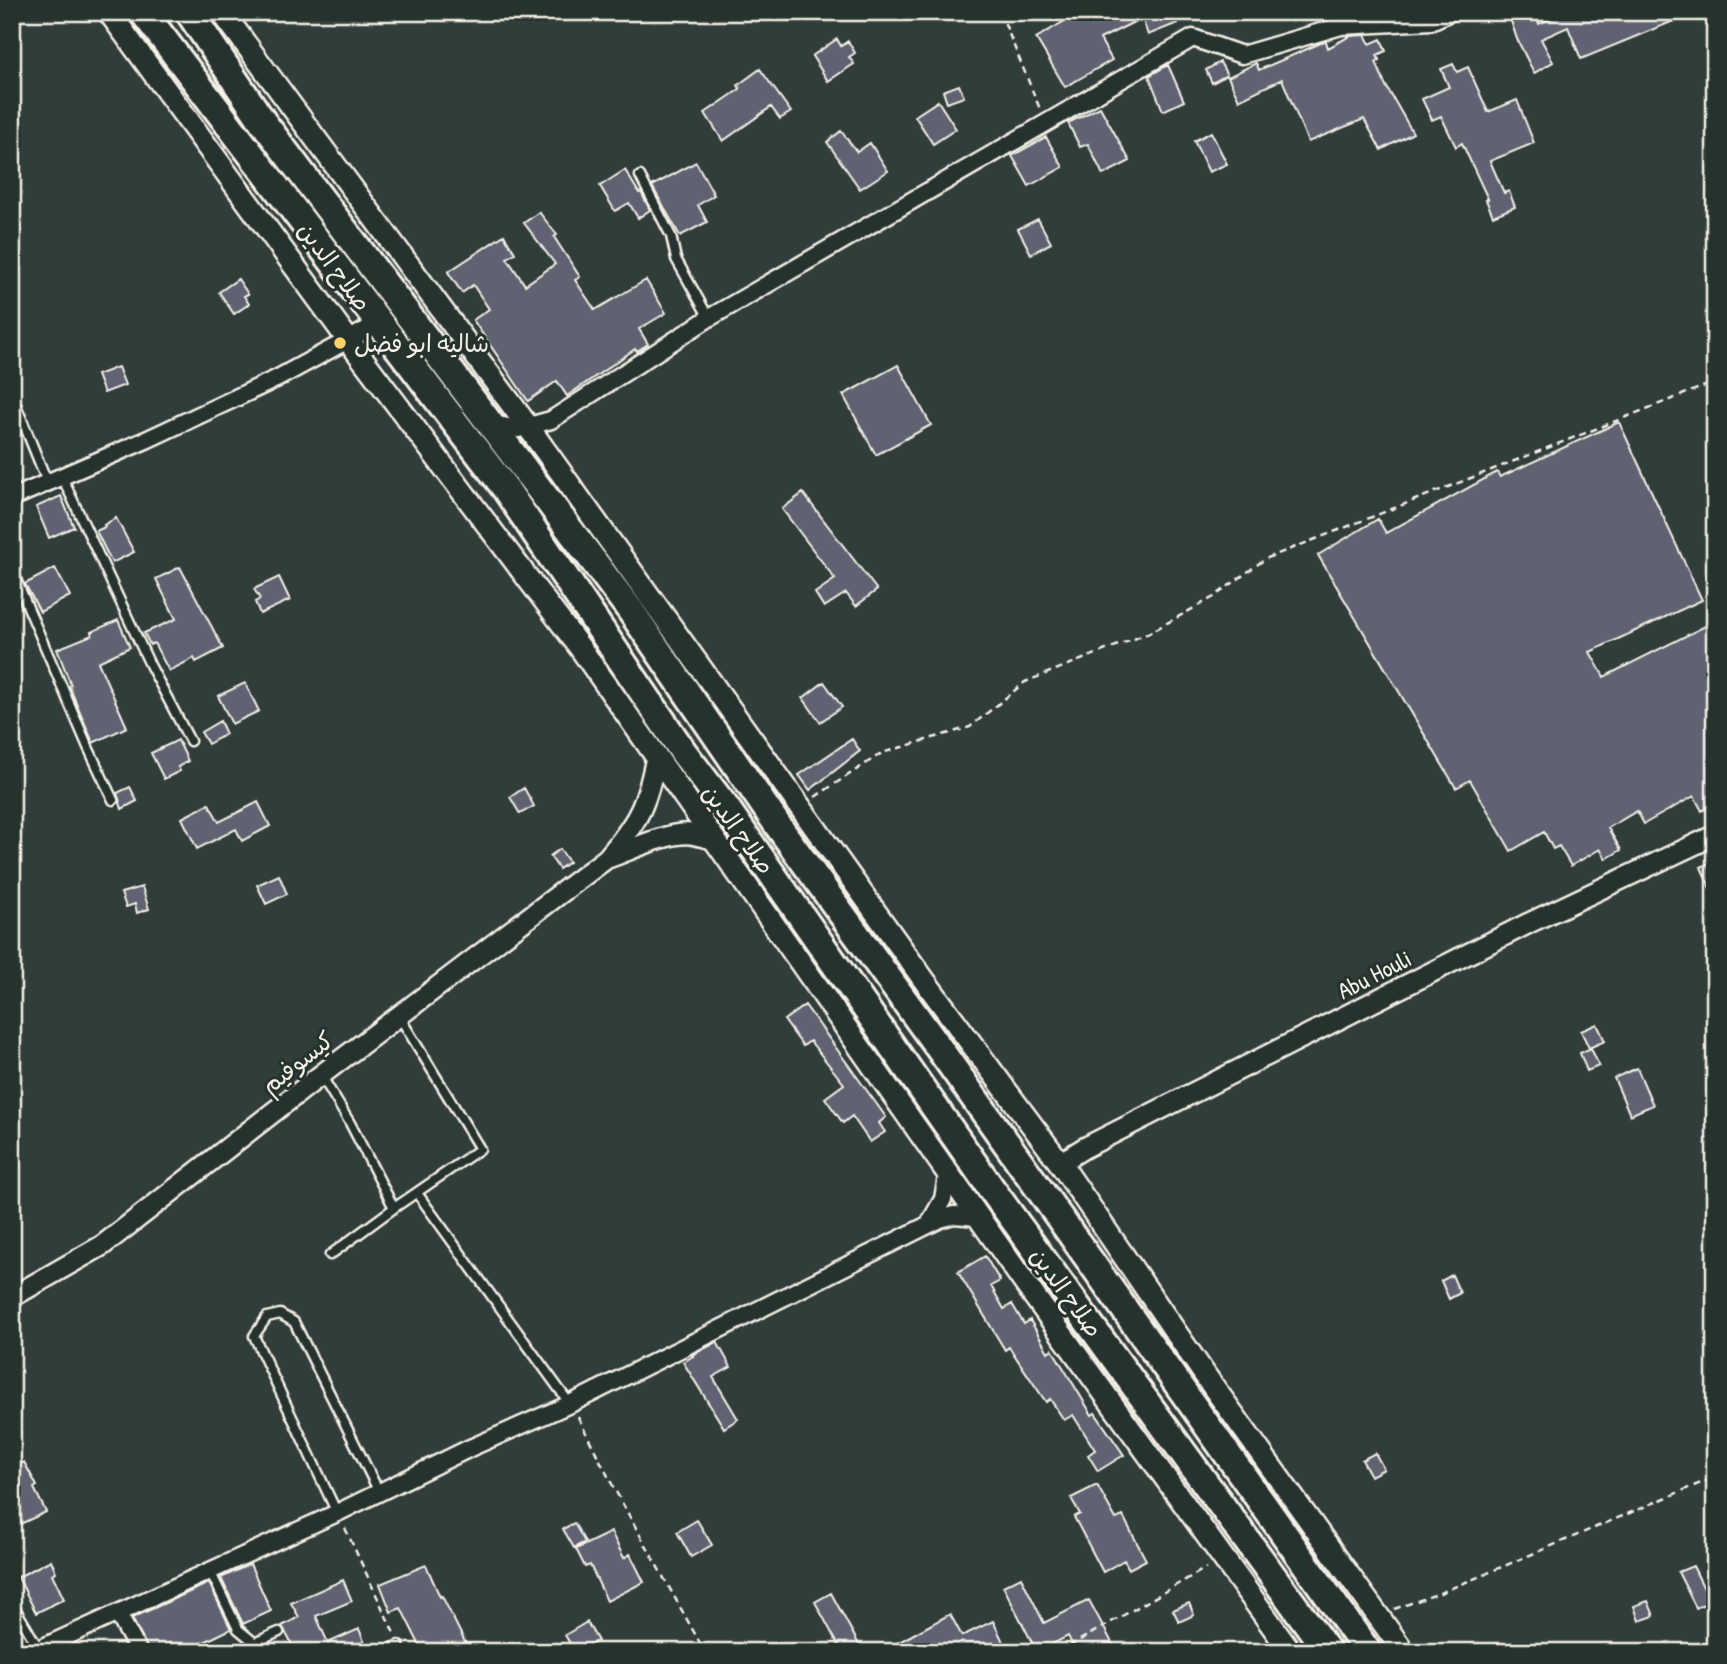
<svg xmlns="http://www.w3.org/2000/svg" width="1727" height="1664" viewBox="0 0 1727 1664" font-family="'Patrick Hand','Playpen Sans Arabic',sans-serif">
<style>
.building{fill:#5e6471;stroke:#f4f1e8;stroke-width:2}
.lines{fill:none;stroke-linecap:round;stroke-linejoin:round}
.service-casing{stroke:#f4f1e8;stroke-width:13}
.minor-casing{stroke:#f4f1e8;stroke-width:21}
.tertiary-casing{stroke:#f4f1e8;stroke-width:24}
.secondary-casing{stroke:#f4f1e8;stroke-width:26}
.trunk-casing{stroke:#f4f1e8;stroke-width:32}
.path{stroke:#f4f1e8;stroke-width:2.5;stroke-dasharray:7 5;stroke-linecap:butt}
.service{stroke:#26332d;stroke-width:8}
.minor{stroke:#26332d;stroke-width:16}
.tertiary{stroke:#26332d;stroke-width:19}
.secondary{stroke:#26332d;stroke-width:21}
.trunk{stroke:#26332d;stroke-width:26}
.poi-dot{fill:#ffd166;stroke:#26332d;stroke-width:2.5}
.labels{text-anchor:middle;dominant-baseline:central;stroke-width:6;stroke-linejoin:round;paint-order:stroke}
.street-label{font-size:24px;fill:#f4f1e8;stroke:#26332d}
.poi-label{font-size:24px;fill:#f4f1e8;stroke:#26332d;text-anchor:start}
</style>
<rect width="100%" height="100%" fill="#313d3b"/>
<filter id="ink" filterUnits="userSpaceOnUse"><feTurbulence type="fractalNoise" baseFrequency=".0143" numOctaves="2"/><feDisplacementMap in="SourceGraphic" scale="14" xChannelSelector="R" yChannelSelector="G"/><feConvolveMatrix kernelMatrix="1 2 1 2 8 2 1 2 1" color-interpolation-filters="sRGB"/></filter>
<g filter="url(#ink)">
<path class="building" d="M1080,12H1174L1178,23L1148,35L1142,18L1100,39L1112,60L1065,87L1036,38Z
M1508,12H1535L1539,24L1567,12L1693,13L1581,59L1568,27L1541,39L1553,62L1534,73L1517,39Z
M1365,35L1370,44L1381,39L1386,51L1377,55L1379,60L1376,62L1385,84L1413,133L1381,150L1364,119L1308,142L1282,79L1239,100L1228,77L1256,63L1259,70L1323,42L1326,41L1328,48L1350,36Z
M837,39L841,46L848,41L855,53L849,57L854,64L828,81L812,56Z
M1220,62L1227,75L1212,83L1206,70Z
M1453,64L1457,72L1468,67L1488,112L1517,100L1534,143L1490,161L1504,193L1509,191L1515,207L1493,216L1486,200L1488,199L1462,143L1456,147L1441,116L1432,120L1422,99L1449,87L1441,69Z
M1168,65L1184,101L1163,111L1149,76Z
M760,69L791,112L780,119L771,107L723,141L705,113L740,89L738,85Z
M959,85L964,97L947,103L943,91Z
M938,101L956,129L933,144L915,116Z
M1100,107L1130,161L1103,175L1088,144L1080,147L1068,123Z
M841,131L857,152L870,143L888,171L860,189L827,142Z
M1211,132L1227,164L1209,172L1194,141Z
M1046,137L1063,167L1029,186L1012,156Z
M696,162L714,195L698,205L707,222L680,236L652,186Z
M625,170L639,193L641,192L650,210L638,218L629,203L615,211L600,186Z
M539,212L557,235L554,237L580,277L575,280L595,310L646,280L666,313L639,329L648,344L637,351L635,349L567,396L557,381L528,401L473,320L489,309L473,285L462,293L448,272L504,235L515,253L507,258L525,285L555,264L524,223Z
M1038,219L1051,243L1031,254L1018,229Z
M238,279L248,294L244,296L249,304L234,314L219,292Z
M898,365L931,425L876,455L843,395Z
M118,367L125,385L104,393L97,375Z
M1619,422L1702,600L1590,652L1604,677L1715,621V804L1702,811L1694,796L1644,824L1637,811L1608,828L1621,850L1606,859L1600,849L1571,866L1559,846L1553,849L1544,832L1511,851L1470,780L1456,788L1318,555L1378,519L1386,533L1497,472L1500,477Z
M803,493L877,590L856,606L846,593L824,607L815,593L835,579L782,509Z
M61,496L74,527L49,538L36,507Z
M116,518L134,552L112,563L96,531L105,527L104,525Z
M180,567L223,648L196,662L194,658L169,671L154,643L150,645L144,633L176,619L156,579Z
M55,568L70,596L40,612L25,584Z
M279,577L290,600L260,614L255,602L260,599L254,589Z
M118,620L130,647L98,662L127,727L93,743L69,686L71,685L57,649L92,635L91,632Z
M824,682L842,707L820,722L803,698Z
M245,683L259,711L232,724L218,696Z
M220,721L226,734L208,744L201,732Z
M852,739L860,751L810,790L799,775Z
M178,740L188,761L178,767L180,771L164,779L151,753Z
M130,787L137,801L122,809L117,793Z
M524,788L534,806L520,814L510,797Z
M258,802L270,826L242,841L236,829L197,849L182,818L209,804L219,822Z
M560,849L569,862L559,869L550,856Z
M1715,860V900L1701,867Z
M279,875L287,894L266,904L257,885Z
M142,887L149,909L137,913L135,904L126,907L121,893Z
M805,1005L886,1117L879,1123L885,1132L870,1142L852,1116L843,1123L825,1098L844,1084L810,1041L803,1046L784,1020Z
M1597,1024L1605,1041L1589,1048L1581,1031Z
M1591,1048L1599,1066L1587,1071L1580,1053Z
M1637,1068L1653,1105L1630,1115L1614,1078Z
M985,1256L1000,1281L991,1286L1004,1309L1012,1304L1024,1324L1030,1320L1048,1352L1052,1349L1092,1415L1095,1413L1124,1455L1098,1471L1088,1455L1095,1450L1073,1415L1064,1420L1050,1399L1046,1402L1009,1347L1005,1350L958,1272Z
M1452,1275L1460,1293L1449,1299L1441,1281Z
M717,1342L731,1367L713,1377L738,1419L724,1428L683,1362L693,1356L692,1355Z
M1375,1453L1384,1469L1371,1476L1362,1460Z
M24,1462L37,1486L34,1488L46,1512L12,1528V1468Z
M1097,1485L1116,1519L1123,1516L1146,1560L1129,1569L1124,1560L1103,1572L1074,1517L1080,1514L1071,1498Z
M697,1520L712,1545L691,1557L677,1532Z
M574,1523L585,1542L574,1548L563,1529Z
M611,1532L624,1558L630,1554L644,1582L607,1601L590,1565L585,1567L576,1549Z
M51,1560L56,1572L52,1574L64,1599L36,1613L18,1577Z
M250,1564L271,1611L243,1624L221,1578Z
M426,1565L440,1597L442,1596L470,1652H423L401,1608L391,1612L380,1584Z
M1693,1566L1710,1601L1696,1608L1678,1572Z
M1021,1577L1044,1623L1089,1600L1117,1652H1076L1068,1636L1037,1652L1003,1586Z
M343,1580L352,1601L316,1616L328,1643L359,1629L367,1648L358,1652H296L282,1626L299,1617L291,1603Z
M209,1583L231,1629L198,1645L202,1652H187L183,1646L171,1652H149L132,1618Z
M831,1593L863,1652H842L815,1602Z
M1648,1601L1654,1616L1639,1621L1634,1606Z
M1189,1603L1194,1615L1179,1622L1173,1610Z
M950,1614L962,1636L993,1621L1008,1652H881Z
M587,1622L598,1641L575,1652L565,1635Z"/>
<g class="lines">
<g class="service-casing">
<path id="service" d="M640,176L671,236L676,259L709,318
M12,395L48,484
M62,477L150,665L190,741
M12,570L87,745L113,800
M321,1075L350,1123L394,1208L330,1255
M417,1193L570,1404
M394,1208L480,1149L399,1016
M337,1513L254,1336L267,1317L280,1314L294,1322L379,1492
M210,1571L238,1629L266,1652
M12,1603L39,1649
M234,1652L279,1632
M383,1652L399,1645"/>
</g>
<g class="minor-casing">
<path id="minor" d="M492,424L518,429L551,420L709,318L1193,38L1242,55L1341,26L1431,21L1450,12
M12,498L146,440L278,378L379,323
M929,1224L943,1199L948,1171
M118,1614L139,1652
M39,1652V1649L337,1513L470,1448L570,1404L940,1219L954,1215L978,1217"/>
</g>
<g class="tertiary-casing">
<path id="tertiary" d="M608,858C631,850 667,832 691,834C699,835 706,838 714,839
M1060,1163L1084,1148L1529,923L1715,835
M12,1297L103,1245L321,1075L607,858C638,822 647,804 656,757"/>
</g>
<g class="secondary-casing">
<path id="secondary" d="M109,12L349,341L581,649L1024,1282L1291,1652
M222,12L529,428L924,980L1060,1163L1207,1378L1404,1652"/>
</g>
<g class="trunk-casing">
<path id="trunk" d="M143,12L505,488L684,753L726,808L993,1191L1328,1652
M189,12L263,122L631,611L781,830L941,1051L1368,1652"/>
</g>
<path class="path" d="M1000,12L1040,109
M815,797L882,753L970,727L1025,682L1149,633L1214,597L1265,559L1715,382
M578,1417L615,1490L705,1652
M345,1528L394,1633
M1394,1609L1440,1593L1715,1477
M1059,1652L1206,1568"/>
<use href="#service" class="service"/>
<use href="#minor" class="minor"/>
<use href="#tertiary" class="tertiary"/>
<use href="#secondary" class="secondary"/>
<use href="#trunk" class="trunk"/>
</g>
</g>
<circle class="poi-dot" cx="340" cy="343" r="7"/>
<g class="labels">
<g class="street-label">
<text transform="translate(335 266) rotate(53)">صلاح الدين</text>
<text transform="translate(739 829) rotate(54)">صلاح الدين</text>
<text transform="translate(1374 974) rotate(-27)">Abu Houli</text>
<text transform="translate(297 1062) rotate(-38)">كيسوفيم</text>
<text transform="translate(1067 1292) rotate(54)">صلاح الدين</text>
</g>
<g class="poi-label">
<text x="354" y="343">شاليه ابو فضل</text>
</g>
</g>
<rect width="1727" height="1664" fill="none" stroke="#26332d" stroke-width="42"/>
<rect x="21" y="21" width="1685" height="1622" fill="none" stroke="#f4f1e8" stroke-width="2.5" filter="url(#ink)"/>
</svg>
